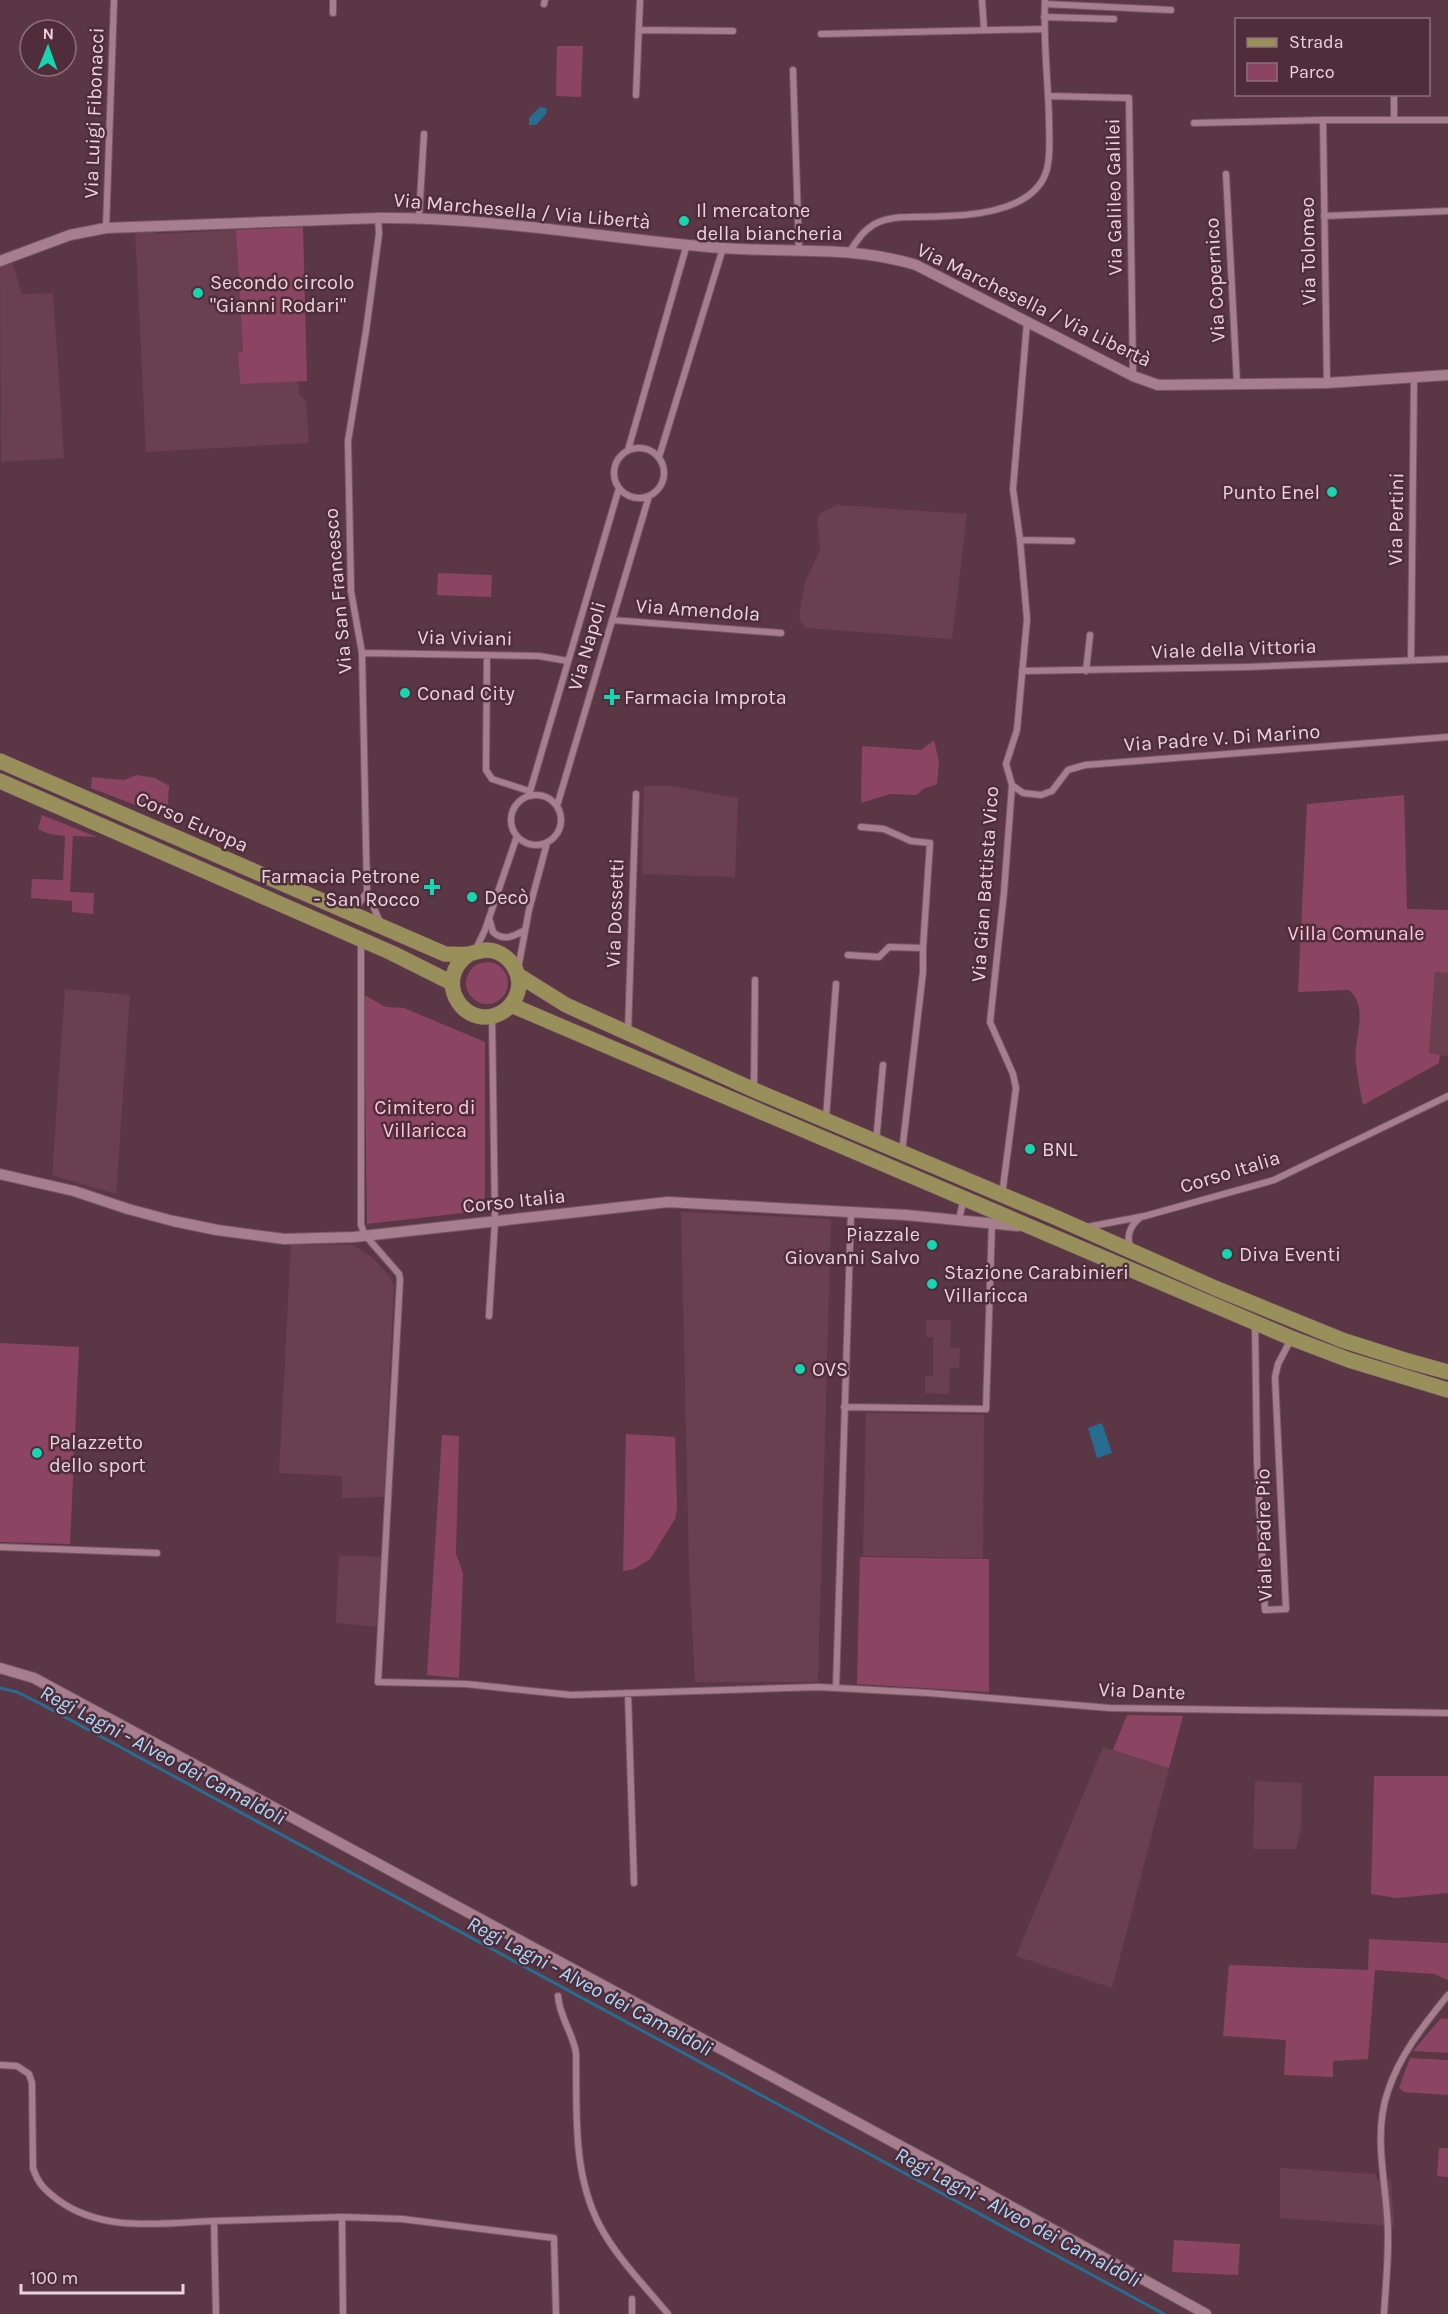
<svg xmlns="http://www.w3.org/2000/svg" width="1448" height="2314" viewBox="0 0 1448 2314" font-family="Karla,sans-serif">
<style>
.built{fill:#6a3f50}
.green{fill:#8b4562}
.water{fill:#266d91}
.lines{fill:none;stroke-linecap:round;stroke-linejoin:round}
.stream{stroke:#266d91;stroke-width:3}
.minor-casing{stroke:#765863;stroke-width:8}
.tertiary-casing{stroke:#765863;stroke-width:12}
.primary-casing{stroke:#765863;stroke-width:16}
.minor{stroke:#a77e8d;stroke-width:6}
.tertiary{stroke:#a77e8d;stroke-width:10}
.primary{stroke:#998f5b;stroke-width:15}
.poi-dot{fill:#18d5b2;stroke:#4f2d3a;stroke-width:2}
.labels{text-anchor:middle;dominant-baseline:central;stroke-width:5;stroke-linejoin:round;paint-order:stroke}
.street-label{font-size:20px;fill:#ead3db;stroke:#4f2d3a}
.poi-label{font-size:20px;fill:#ead3db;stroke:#4f2d3a;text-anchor:start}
.park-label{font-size:20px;fill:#fec4d9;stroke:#4f2d3a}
.water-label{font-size:21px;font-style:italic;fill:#a7ddfe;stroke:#4f2d3a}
</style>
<rect width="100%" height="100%" fill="#5b3745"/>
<path class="built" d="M153,228L155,234L236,230L243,353H238L240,383L298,381L299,394L306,401L309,443L146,452L135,229Z
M11,259L22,294L53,293L64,458L1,462L0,264Z
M837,505L967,514L952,639L806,628L799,618L801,602L806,580L820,550L817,519L821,513Z
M644,786H671L738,798L735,877L642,874Z
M1435,972L1448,973V1056L1429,1054Z
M65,989L130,995L116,1194L52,1175Z
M681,1212L831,1219L818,1682H695L689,1566Z
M291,1244L353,1245L374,1259L390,1277L394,1286L384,1497L342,1498V1476L279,1473Z
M926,1320H951L950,1347L960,1348L959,1368H950L949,1394L925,1393V1376H933V1337H926Z
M866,1413L984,1415L983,1558L863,1556Z
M339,1555L381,1557L377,1627L336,1623Z
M1103,1747L1169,1768L1112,1988L1016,1956Z
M1255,1781L1302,1783L1301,1829L1296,1849H1253Z
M1280,2168L1376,2174L1377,2180L1391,2179L1394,2226L1280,2218Z"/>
<path class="green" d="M557,46H583L581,97L556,96Z
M303,227L307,381L240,384L238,353L243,352L236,230Z
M438,573L492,575L491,597L437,595Z
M934,740L939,762L937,784L923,789L917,795L890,794L861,803L862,746L921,750Z
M137,775L155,778L169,786L167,817L91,788L92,777L124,780Z
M1404,795L1407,909L1448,910V973L1435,972L1429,1053L1440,1055L1439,1063L1363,1105C1360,1091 1357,1076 1356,1062C1353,1039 1370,1008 1349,990L1298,992L1307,804Z
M42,815L97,837L73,836L70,892L94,893L93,914L72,912V901L31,898L32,879L63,880L65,836L49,834L38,829Z
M466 983a21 21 0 1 1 42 0a21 21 0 1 1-42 0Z
M364,995L386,1007L404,1008L485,1042V1195C483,1204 480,1208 471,1212L367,1224Z
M0,1343L79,1347L70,1544L0,1542Z
M626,1434L675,1437L677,1508L675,1519L650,1559L634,1569L623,1571Z
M442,1435L459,1436L456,1554L463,1573L459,1678L427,1675Z
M860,1557L989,1559V1692L857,1684Z
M1127,1715L1183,1716L1169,1768L1113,1750Z
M1374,1776H1448V1893L1397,1898L1371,1894Z
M1369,1939L1448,1943V1980L1434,1974L1375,1970L1368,2059L1333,2061V2077L1284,2075L1286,2040L1223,2036L1229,1965L1368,1970Z
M1441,2018L1448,2019V2053L1413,2051Z
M1410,2058L1448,2060V2095L1404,2092L1399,2088Z
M1439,2148H1448V2177L1437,2176Z
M1174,2240L1240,2244L1238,2275L1172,2272Z"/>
<path class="water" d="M540,107L547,108L546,114L536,125H529V118Z
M1102,1423L1112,1453L1097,1458L1088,1428Z"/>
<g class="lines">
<path class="stream" d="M0,1688L17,1692L41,1704L1164,2314"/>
<g class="minor-casing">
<path id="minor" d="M982,0L984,29
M544,4L545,0
M1045,4L1171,10
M333,13V0
M1044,17L1114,19
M640,30L733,31
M821,34L1044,29
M793,70L799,251
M636,95L640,0
M1048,96L1129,98L1133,376
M1323,120L1327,383
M1394,120V94
M1194,123L1323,120H1448
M1226,174L1237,384
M1324,216L1448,211
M419,217L424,134
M378,218L379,234L366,331L348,441L351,591L362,653L367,892L380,922
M106,228L114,0
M850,251C858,239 865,228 879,222C899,214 925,218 947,216C981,215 1037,208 1047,169C1051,153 1049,135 1049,119C1048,79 1043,40 1045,0
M614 473a25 25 0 1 1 50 0a25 25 0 1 1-50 0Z
M628,450L687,244
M659,457L723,248
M1020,540L1072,541
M612,620L781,633
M362,653L539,656L568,661
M487,655L486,770L492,779L529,791
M1411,660L1414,378
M1022,671L1247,667L1448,659
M1086,671L1090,635
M1012,785L1023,793L1041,795L1052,791L1068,770L1085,765L1448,737
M511 820a25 25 0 1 1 50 0a25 25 0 1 1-50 0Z
M529,795L619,488
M557,806L649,496
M861,827L884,829L911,841L930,843L923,948
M349,910L358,905L367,892
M490,921L493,932C504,942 514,936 525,930
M364,942L361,947V1225L365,1235L399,1274L400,1279L378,1682L466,1684L571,1695L818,1687L929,1693L1110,1708L1448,1713
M475,951L485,930L517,836
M848,955L879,957L889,947L923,948V972L902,1152
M518,969L529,910L547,843
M628,1032L636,794
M754,1088L755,980
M826,1118L836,984
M876,1142L883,1065
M1002,1195L1016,1088L1013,1074L990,1022L1004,892L1012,785L1006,764L1017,730L1027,619L1020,540L1013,489L1027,322
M959,1219L964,1198
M1087,1227L1145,1216L1274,1180L1448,1096
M1131,1247C1125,1237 1131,1224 1141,1217
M489,1316L495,1221L492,1016
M1255,1324L1257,1462L1265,1610L1286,1609L1275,1377L1278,1364L1291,1339
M844,1407L986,1409L992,1222
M0,1547L157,1553
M836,1688L851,1212
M628,1693L634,1883
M558,1996C559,2016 573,2033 576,2053C577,2112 572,2173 600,2226C617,2258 645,2286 668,2314
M0,2065L17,2066L29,2074L32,2083L33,2168C38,2184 45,2190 58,2200C103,2233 162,2223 214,2221
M342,2217L402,2219L554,2238L556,2314
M632,2299V2314
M216,2314L214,2221L342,2217L343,2314
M1384,2314C1386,2281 1390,2246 1387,2214C1384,2173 1374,2131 1388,2091C1400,2054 1424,2025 1448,1995"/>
</g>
<g class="tertiary-casing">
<path id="tertiary" d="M0,261L70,235L106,228L378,218C494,217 608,239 722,248C789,253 852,245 916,265L1133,376L1158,385L1327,383L1448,375
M0,1174L74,1191L128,1209L173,1221L217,1230L284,1239L354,1237L668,1202L906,1215L1018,1226
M0,1668L34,1678L934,2164L1206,2314"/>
</g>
<g class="primary-casing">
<path id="primary" d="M0,761L445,954C453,954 461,955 469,954C475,953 480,950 487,950C505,951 518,966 519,983C519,994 513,1005 504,1011C467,1035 430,981 469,954
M0,781L392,953L452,983
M518,975L566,1005L754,1090L1057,1218L1215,1288L1342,1340L1408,1361L1448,1372
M511,1005L1291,1338L1349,1360L1448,1390"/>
</g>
<use href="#minor" class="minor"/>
<use href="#tertiary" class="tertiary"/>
<use href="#primary" class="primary"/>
</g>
<g class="poi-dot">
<circle cx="684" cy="221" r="6"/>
<circle cx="198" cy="293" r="6"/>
<circle cx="1332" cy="492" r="6"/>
<circle cx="405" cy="693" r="6"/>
<path d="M609 688h6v6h6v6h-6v6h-6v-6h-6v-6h6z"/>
<path d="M429 878h6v6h6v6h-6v6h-6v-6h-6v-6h6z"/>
<circle cx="472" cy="897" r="6"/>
<circle cx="1030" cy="1149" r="6"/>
<circle cx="932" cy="1245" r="6"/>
<circle cx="1227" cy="1254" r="6"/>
<circle cx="932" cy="1284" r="6"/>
<circle cx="800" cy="1369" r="6"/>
<circle cx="37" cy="1453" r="6"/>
</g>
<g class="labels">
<g class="street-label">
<text transform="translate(94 113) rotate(-88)">Via Luigi Fibonacci</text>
<text transform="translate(1114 197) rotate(-91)">Via Galileo Galilei</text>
<text transform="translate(522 211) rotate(5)">Via Marchesella / Via Libertà</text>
<text transform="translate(1308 251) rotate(-91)">Via Tolomeo</text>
<text transform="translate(1215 280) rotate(-93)">Via Copernico</text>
<text transform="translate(1034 305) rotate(26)">Via Marchesella / Via Libertà</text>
<text transform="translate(1396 519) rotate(-89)">Via Pertini</text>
<text transform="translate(338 591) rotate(-95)">Via San Francesco</text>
<text transform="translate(698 610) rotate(4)">Via Amendola</text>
<text transform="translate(465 638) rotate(1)">Via Viviani</text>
<text transform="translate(587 646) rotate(-74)">Via Napoli</text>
<text transform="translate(1234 649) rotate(-2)">Viale della Vittoria</text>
<text transform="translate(1222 738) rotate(-4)">Via Padre V. Di Marino</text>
<text transform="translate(192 822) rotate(24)">Corso Europa</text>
<text transform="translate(985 884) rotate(-86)">Via Gian Battista Vico</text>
<text transform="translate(615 913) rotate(-88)">Via Dossetti</text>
<text transform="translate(1230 1172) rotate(-17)">Corso Italia</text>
<text transform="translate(514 1201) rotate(-6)">Corso Italia</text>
<text transform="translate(1264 1535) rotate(-91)">Viale Padre Pio</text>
<text transform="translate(1142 1691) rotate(2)">Via Dante</text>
</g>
<g class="poi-label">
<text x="696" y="210">Il mercatone<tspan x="696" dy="23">della biancheria</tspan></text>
<text x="210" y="282">Secondo circolo<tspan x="210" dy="23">"Gianni Rodari"</tspan></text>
<text x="1320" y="492" text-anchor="end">Punto Enel</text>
<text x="417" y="693">Conad City</text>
<text x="624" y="697">Farmacia Improta</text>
<text x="420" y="876" text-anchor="end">Farmacia Petrone<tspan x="420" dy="23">- San Rocco</tspan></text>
<text x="484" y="897">Decò</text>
<text x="1042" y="1149">BNL</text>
<text x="920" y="1234" text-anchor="end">Piazzale<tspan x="920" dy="23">Giovanni Salvo</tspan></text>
<text x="1239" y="1254">Diva Eventi</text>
<text x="944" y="1272">Stazione Carabinieri<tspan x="944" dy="23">Villaricca</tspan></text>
<text x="812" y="1369">OVS</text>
<text x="49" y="1442">Palazzetto<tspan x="49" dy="23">dello sport</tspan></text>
</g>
<g class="park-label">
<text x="1356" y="933">Villa Comunale</text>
<text x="425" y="1107">Cimitero di<tspan x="425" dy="23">Villaricca</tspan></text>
</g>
<g class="water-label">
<text transform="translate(163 1755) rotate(28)">Regi Lagni - Alveo dei Camaldoli</text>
<text transform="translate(590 1986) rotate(28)">Regi Lagni - Alveo dei Camaldoli</text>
<text transform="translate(1018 2217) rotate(28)">Regi Lagni - Alveo dei Camaldoli</text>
</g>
</g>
<rect x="1235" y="18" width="195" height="78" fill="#4f2d3a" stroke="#8d6f7a" stroke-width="1.5"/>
<rect x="1247" y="38" width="30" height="9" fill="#998f5b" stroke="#8d6f7a" stroke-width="1.5"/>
<text x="1289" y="48" font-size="18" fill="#ead3db">Strada</text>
<rect x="1247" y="63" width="30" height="18" fill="#8b4562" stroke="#8d6f7a" stroke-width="1.5"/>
<text x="1289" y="78" font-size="18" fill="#ead3db">Parco</text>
<g transform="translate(48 48) rotate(1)"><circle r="28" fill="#4f2d3a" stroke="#8d6f7a" stroke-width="1.5"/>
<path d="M0-4.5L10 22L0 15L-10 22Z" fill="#18d5b2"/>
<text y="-9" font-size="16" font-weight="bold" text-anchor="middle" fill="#ead3db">N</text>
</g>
<path d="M21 2284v9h162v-9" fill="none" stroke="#ead3db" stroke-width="3"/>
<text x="30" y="2284" font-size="18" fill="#ead3db" stroke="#4f2d3a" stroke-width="4.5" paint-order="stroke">100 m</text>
</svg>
